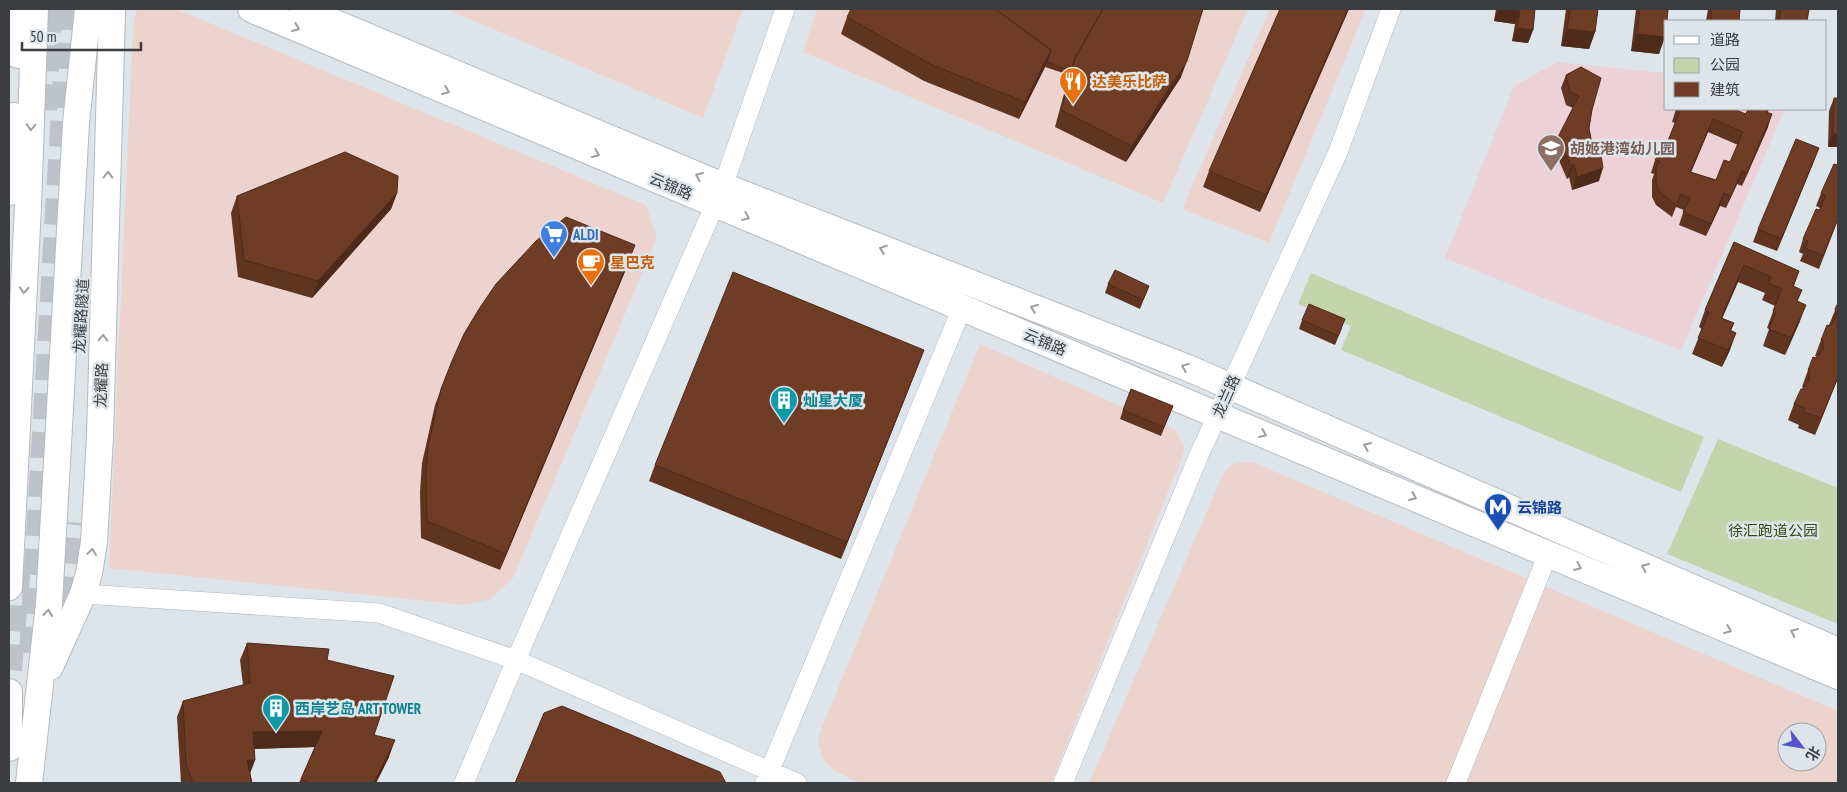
<svg xmlns="http://www.w3.org/2000/svg" width="1847" height="792" viewBox="0 0 1847 792" font-family="'PT Sans Narrow','Noto Sans SC',sans-serif">
<style>
.commercial{fill:#edd3cd;fill-rule:evenodd}
.education{fill:#ecd2d7}
.green{fill:#c4d4ac}
.lines{fill:none;stroke-linecap:round;stroke-linejoin:round}
.secondary-tunnel{stroke:#bdc3c8;stroke-width:26;stroke-dasharray:26 13;stroke-linecap:butt}
.minor-casing{stroke:#b4babf;stroke-width:20}
.secondary-casing{stroke:#b4babf;stroke-width:28}
.minor{stroke:#fff;stroke-width:19}
.secondary{stroke:#fff;stroke-width:26}
.wall{fill:#5f3421;fill-rule:evenodd}
.shaded-wall{fill:#4e2a1b}
.building{fill:#6f3c26;stroke:#4e2a1b;fill-rule:evenodd}
.oneway{stroke:#9d9ea0}
.labels{text-anchor:middle;dominant-baseline:central;stroke-width:5;stroke-linejoin:round;paint-order:stroke}
.food-label{font-size:15px;font-weight:bold;fill:#c56008;stroke:#dee5ea;text-anchor:start}
.education-label{font-size:15px;font-weight:bold;fill:#785e54;stroke:#dee5ea;text-anchor:start}
.street-label{font-size:15px;fill:#3b3d40;stroke:#dee5ea}
.shop-label{font-size:15px;font-weight:bold;fill:#366cbe;stroke:#dee5ea;text-anchor:start}
.culture-label{font-size:15px;font-weight:bold;fill:#0d838f;stroke:#dee5ea;text-anchor:start}
.transit-label{font-size:15px;font-weight:bold;fill:#164399;stroke:#dee5ea;text-anchor:start}
.park-label{font-size:15px;fill:#374b0d;stroke:#dee5ea}
</style>
<rect width="100%" height="100%" fill="#dee5ea"/>
<path class="commercial" d="M137,9H176L646,205L657,238L513,578L491,599L464,605L109,568L133,27Z
M446,9H743L703,118Z
M817,9H1248L1163,203L803,52Z
M1270,9H1365L1358,28L1269,243L1182,209Z
M980,344L1175,430L1184,445V452L1051,783H860L835,771L824,761L818,743L820,732Z
M1242,462L1255,463L1838,711V783H1089L1220,481L1226,470L1233,464ZM1787,732H1817V762H1787Z"/>
<path class="education" d="M1557,62L1666,73V109H1785L1681,350L1566,307L1445,258L1514,86Z"/>
<path class="green" d="M1311,273L1704,437L1681,492L1341,350L1351,326L1298,304Z
M1718,439L1838,488V624L1667,554Z"/>
<g class="lines">
<path class="secondary-tunnel" d="M44,110L49,9
M59,641L70,522
M32,653L70,9
M9,670L18,564"/>
<g class="minor-casing">
<path id="minor" d="M83,594L379,613L516,660L797,783
M765,782L962,308
M464,783L516,660L723,186L785,9
M1063,783L1199,455L1338,152L1391,9
M1456,783L1548,554"/>
</g>
<g class="secondary-casing">
<path id="secondary" d="M14,9L18,55
M251,9L1838,676
M302,9L723,186L1188,368L1838,651
M9,192L14,116
M9,587L28,206L35,9
M50,667L83,594L89,573L94,542L100,436L112,12
M9,692V748
M29,783L49,604L76,123L88,9"/>
</g>
<use href="#minor" class="minor"/>
<use href="#secondary" class="secondary"/>
</g>
<path class="wall" d="M1280,9H1349L1260,212L1203,187L1209,171Z
M1496,9H1535L1533,30L1528,43L1512,41L1515,24L1494,21Z
M1566,9H1598L1595,32L1589,49L1561,46Z
M1636,9H1668L1659,54L1631,51Z
M1708,9H1740L1739,21H1706Z
M1776,9H1809L1807,21H1775Z
M847,17L1181,77L1126,162L1055,127L1069,75L1045,67L1019,119L924,81L841,34Z
M1566,75L1592,110L1589,128L1599,181L1572,190L1569,177L1567,179L1554,149L1558,137L1573,108L1566,105L1561,88Z
M1834,98L1838,147H1828L1829,111Z
M1676,109L1746,114L1748,109H1769L1768,112V127L1742,186L1737,184L1726,208L1720,206L1706,236L1679,225L1684,210L1676,207L1672,217L1656,205L1652,197V180L1654,174L1651,173L1655,160L1663,153L1675,123L1672,122ZM1708,132L1738,145L1730,162L1716,180L1691,172Z
M1838,160V220L1819,269L1800,261L1803,254L1799,252L1803,239L1820,208L1816,206L1821,193L1837,165Z
M1814,161L1777,251L1753,242L1758,229Z
M397,193L391,209L312,298L238,277L231,213L237,196Z
M1734,242L1799,271L1794,286L1798,301L1800,321L1785,355L1763,346L1769,329L1767,328L1775,306L1762,300L1765,293L1738,282L1722,318L1734,323L1731,331L1730,350L1722,367L1692,354L1702,329L1699,327L1705,310Z
M629,262L500,570L421,538L420,492L422,463L435,405L452,361Z
M1108,284L1149,286L1140,309L1105,293Z
M1838,303V378L1815,435L1798,428L1799,425L1788,420L1794,404L1803,389L1804,388L1802,387L1808,370L1817,357L1815,356L1821,340L1829,325Z
M1302,320L1342,328L1335,345L1299,329Z
M924,350L841,559L649,481L655,465Z
M1173,406L1161,436L1120,419L1123,410Z
M247,643L327,660L374,735L389,757L376,783H299L315,747L254,749L255,760L250,773L252,783H181L177,717L183,701L243,685L240,660Z"/>
<path class="shaded-wall" d="M1348,9H1349L1260,212L1266,195Z
M1499,9L1520,11L1515,24L1494,21Z
M1517,28L1533,30L1528,43L1512,41Z
M1567,29L1595,32L1589,49L1561,46Z
M1637,34L1665,37L1659,54L1631,51Z
M1051,50L1045,67L1019,119L1025,102Z
M1187,61L1181,77L1126,162L1132,146Z
M1772,114L1768,127L1742,186L1747,173Z
M1713,119L1708,132L1686,184L1690,172Z
M1833,134H1838V147H1828Z
M1819,148L1814,161L1777,251L1781,239Z
M1574,164L1569,177L1567,179L1571,166Z
M1603,168L1599,181L1572,190L1577,177Z
M1742,171L1737,184L1726,208L1731,196Z
M397,193L391,209L312,298L318,281Z
M1724,193L1720,206L1706,236L1711,224Z
M635,245L629,262L500,570L506,554Z
M1744,265L1738,282L1715,335L1721,318Z
M1806,305L1800,321L1785,355L1791,338Z
M1736,333L1730,350L1722,367L1728,350Z
M924,350L918,366L841,559L847,542Z
M1838,377V378L1815,435L1821,418Z
M322,731L316,747L247,749L253,732Z
M395,740L389,757L376,783H374Z
M247,760H255L249,776Z"/>
<path class="building" d="M851,9H995L1051,50L1025,102L930,64L847,17Z
M995,9H1103L1075,58L1071,71L1047,62L1051,50Z
M1103,9H1203L1187,61L1132,146L1061,110L1075,58Z
M1280,9H1348L1266,195L1209,171Z
M1499,9H1535L1533,30L1517,28L1520,11Z
M1570,9H1598L1595,32L1567,29Z
M1640,9H1668L1667,21H1666L1665,37L1637,34Z
M1712,9H1740L1739,21H1711Z
M1781,9H1809L1807,21H1779Z
M1581,67L1601,78L1592,110L1589,128L1592,144L1599,142L1603,168L1577,177L1574,164L1571,166L1558,137L1579,96L1570,92L1566,75Z
M1834,98H1838V134H1833Z
M1676,109H1733L1746,114L1748,109H1768L1766,112L1772,114L1747,173L1742,171L1731,196L1724,193L1711,224L1683,212L1690,198L1681,194L1676,205L1660,192L1656,184V167L1660,162L1655,160L1660,152L1663,153L1680,111ZM1713,119L1743,132L1730,162L1724,160L1716,180L1690,172Z
M1796,139L1819,148L1781,239L1758,229Z
M345,152L398,176L397,193L318,281L244,260L237,196Z
M1838,161V218L1823,256L1805,248L1808,241L1803,239L1816,209L1820,210L1825,196L1821,193L1834,164L1837,165Z
M566,217L635,245L506,554L427,521L426,476L428,446L441,389L452,361L464,334L479,309L496,284L536,241Z
M1734,242L1799,271L1793,286L1802,290L1797,301L1806,305L1791,338L1769,329L1776,313L1773,311L1782,289L1768,283L1771,277L1744,265L1721,318L1734,323L1730,330L1736,333L1728,350L1698,338L1709,312L1705,310Z
M1115,270L1149,286L1143,300L1108,284Z
M733,272L924,350L847,542L655,465Z
M1838,303V377L1821,418L1804,412L1805,408L1794,404L1801,389H1803L1809,380L1810,371L1808,370L1813,357L1816,358L1823,350V340H1821L1827,325L1830,326L1837,316L1835,309Z
M1309,304L1345,319L1338,336L1302,320Z
M1131,389L1173,406L1164,427L1123,410Z
M247,643L329,649L327,660L394,676L374,735L395,740L374,783H307L308,782L301,779L322,731L253,732L255,760H247L252,783H193L186,764L183,701L250,683Z
M562,706L720,772L726,783H515L544,713Z"/>
<defs><path id="oneway-chevron" d="M-2-3.5L2.5 0L-2 3.5" fill="none" stroke-width="1.6" stroke-linecap="round" stroke-linejoin="round" transform="scale(1.25)"/></defs>
<g class="oneway">
<use href="#oneway-chevron" transform="translate(296 28) rotate(23)"/>
<use href="#oneway-chevron" transform="translate(446 91) rotate(23)"/>
<use href="#oneway-chevron" transform="translate(31 127) rotate(92)"/>
<use href="#oneway-chevron" transform="translate(596 154) rotate(23)"/>
<use href="#oneway-chevron" transform="translate(108 175) rotate(-89)"/>
<use href="#oneway-chevron" transform="translate(699 176) rotate(-157)"/>
<use href="#oneway-chevron" transform="translate(746 217) rotate(23)"/>
<use href="#oneway-chevron" transform="translate(883 249) rotate(-159)"/>
<use href="#oneway-chevron" transform="translate(24 290) rotate(93)"/>
<use href="#oneway-chevron" transform="translate(1034 308) rotate(-159)"/>
<use href="#oneway-chevron" transform="translate(103 338) rotate(-88)"/>
<use href="#oneway-chevron" transform="translate(1185 367) rotate(-158)"/>
<use href="#oneway-chevron" transform="translate(1263 434) rotate(23)"/>
<use href="#oneway-chevron" transform="translate(1367 446) rotate(-156)"/>
<use href="#oneway-chevron" transform="translate(1413 497) rotate(23)"/>
<use href="#oneway-chevron" transform="translate(92 552) rotate(-82)"/>
<use href="#oneway-chevron" transform="translate(1578 567) rotate(23)"/>
<use href="#oneway-chevron" transform="translate(1645 567) rotate(-156)"/>
<use href="#oneway-chevron" transform="translate(48 613) rotate(-84)"/>
<use href="#oneway-chevron" transform="translate(1728 630) rotate(23)"/>
<use href="#oneway-chevron" transform="translate(1794 632) rotate(-156)"/>
</g>
<defs>
<g id="restaurant-pin" transform="scale(1.4375)"><path d="M0 17L-7.5 6A9.5 9.5 0 1 1 7.5 6Z" fill="#e8710a" stroke="#dee5ea"/><path d="M-5-6h1v4h1v-4h1v4h1v-4h1v5L-1.5 .5V6h-2V.5L-5-1ZM5-6V6H3V1.5H1.5Q1.5-4 5-6Z" fill="#fff"/></g>
<g id="school-pin" transform="scale(1.4375)"><path d="M0 17L-7.5 6A9.5 9.5 0 1 1 7.5 6Z" fill="#8d6e63" stroke="#dee5ea"/><path d="M0-5L7-2L0 1L-7-2ZM-4 1L0 2.5L4 1V4Q0 6-4 4Z" fill="#fff"/></g>
<g id="supermarket-pin" transform="scale(1.4375)"><path d="M0 17L-7.5 6A9.5 9.5 0 1 1 7.5 6Z" fill="#3f7fe0" stroke="#dee5ea"/><path d="M-6-5.5h2.5l.6 2H6L4.5 2H-2.5L-4.4-4H-6ZM-1.5 3.2a1.3 1.3 0 1 0 .1 0ZM3 3.2a1.3 1.3 0 1 0 .1 0Z" fill="#fff"/></g>
<g id="cafe-pin" transform="scale(1.4375)"><path d="M0 17L-7.5 6A9.5 9.5 0 1 1 7.5 6Z" fill="#e8710a" stroke="#dee5ea"/><path d="M-5.5-4.5H6V0H3Q3 3.5 0 3.5H-2.5Q-5.5 3.5-5.5 0ZM3-3.2v2h1.7v-2ZM-6 4.5H4V6H-6Z" fill="#fff"/></g>
<g id="building-pin" transform="scale(1.4375)"><path d="M0 17L-7.5 6A9.5 9.5 0 1 1 7.5 6Z" fill="#0f9aa8" stroke="#dee5ea"/><path d="M-4-6H4V6H1V3H-1V6H-4ZM-2.5-4.3h1.7v1.8h-1.7ZM.8-4.3h1.7v1.8H.8ZM-2.5-1h1.7V.8h-1.7ZM.8-1h1.7V.8H.8Z" fill="#fff"/></g>
<g id="metro-pin" transform="scale(1.4375)"><path d="M0 17L-7.5 6A9.5 9.5 0 1 1 7.5 6Z" fill="#1a4fb4" stroke="#dee5ea"/><path d="M-5.5 5V-5H-3L0 0L3-5H5.5V5H3V-.5L0 4L-3-.5V5Z" fill="#fff"/></g>
</defs>
<g fill-rule="evenodd">
<use href="#restaurant-pin" x="1073" y="81"/>
<use href="#school-pin" x="1551" y="148"/>
<use href="#supermarket-pin" x="554" y="234"/>
<use href="#cafe-pin" x="591" y="262"/>
<use href="#building-pin" x="784" y="400"/>
<use href="#metro-pin" x="1498" y="507"/>
<use href="#building-pin" x="276" y="708"/>
</g>
<g class="labels">
<g class="food-label">
<text x="1092" y="81">达美乐比萨</text>
<text x="610" y="262">星巴克</text>
</g>
<g class="education-label">
<text x="1570" y="148">胡姬港湾幼儿园</text>
</g>
<g class="street-label">
<text transform="translate(671 186) rotate(23)">云锦路</text>
<text transform="translate(81 316) rotate(-87)">龙耀路隧道</text>
<text transform="translate(1045 342) rotate(23)">云锦路</text>
<text transform="translate(101 385) rotate(-88)">龙耀路</text>
<text transform="translate(1226 396) rotate(-66)">龙兰路</text>
</g>
<g class="shop-label">
<text x="573" y="234">ALDI</text>
</g>
<g class="culture-label">
<text x="803" y="400">灿星大厦</text>
<text x="295" y="708">西岸艺岛 ART TOWER</text>
</g>
<g class="transit-label">
<text x="1517" y="507">云锦路</text>
</g>
<g class="park-label">
<text x="1773" y="530">徐汇跑道公园</text>
</g>
</g>
<rect width="1847" height="792" fill="none" stroke="#3b3d40" stroke-width="20"/>
<rect x="1664" y="20" width="162" height="90" fill="#dee5ea" stroke="#9da2a6"/>
<rect x="1674" y="36" width="25" height="8" fill="#ffffff" stroke="#9da2a6"/>
<text x="1710" y="45" font-size="15" fill="#3b3d40">道路</text>
<rect x="1674" y="58" width="25" height="15" fill="#c4d4ac" stroke="#9da2a6"/>
<text x="1710" y="70" font-size="15" fill="#3b3d40">公园</text>
<rect x="1674" y="82" width="25" height="15" fill="#6f3c26" stroke="#9da2a6"/>
<text x="1710" y="95" font-size="15" fill="#3b3d40">建筑</text>
<g transform="translate(1802 747) rotate(121)"><circle r="24" fill="#dee5ea" stroke="#9da2a6"/>
<path d="M0-4L9 19L0 12L-9 19Z" fill="#5455cc"/>
<text y="-8" font-size="14" font-weight="bold" text-anchor="middle" fill="#3b3d40">北</text>
</g>
<path d="M22 42v8h119v-8" fill="none" stroke="#3b3d40" stroke-width="2.5"/>
<text x="30" y="42" font-size="15" fill="#3b3d40" stroke="#dee5ea" stroke-width="4" paint-order="stroke">50 m</text>
</svg>
